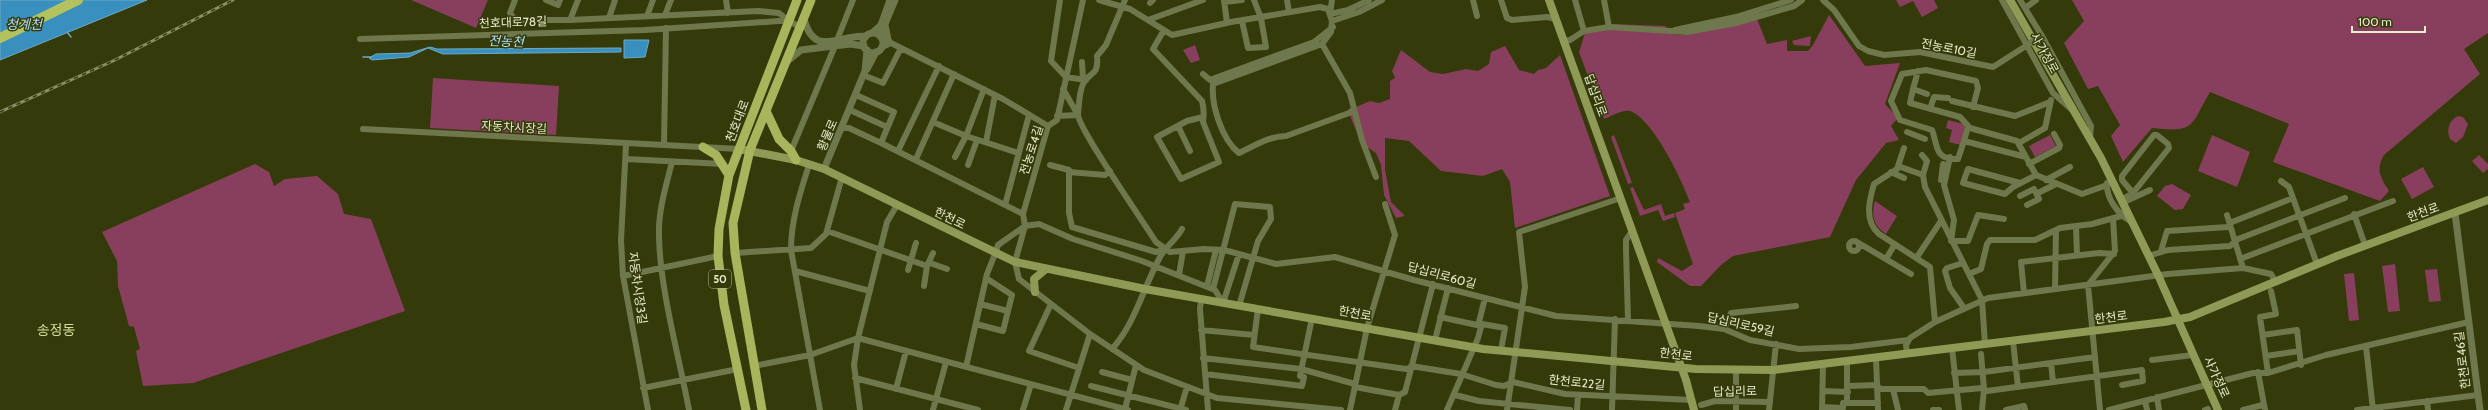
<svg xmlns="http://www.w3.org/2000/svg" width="2488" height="410" viewBox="0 0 2488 410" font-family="Cabin,'Noto Sans KR',sans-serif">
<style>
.green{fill:#883f5d}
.water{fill:#398fbe;stroke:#6dabc2}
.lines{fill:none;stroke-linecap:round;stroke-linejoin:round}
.stream{stroke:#6dabc2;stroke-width:1.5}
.minor{stroke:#6f774d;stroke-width:6}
.tertiary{stroke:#6f774d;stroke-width:7}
.secondary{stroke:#8f9a56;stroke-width:8}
.primary{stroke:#a8b55c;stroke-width:9}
.trunk{stroke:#b3c25e;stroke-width:10}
.rail-casing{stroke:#898f67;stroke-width:3}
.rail{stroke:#353a0a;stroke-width:1.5;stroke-dasharray:4.5;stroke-linecap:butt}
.minor-bridge{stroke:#6f774d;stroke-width:6}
.labels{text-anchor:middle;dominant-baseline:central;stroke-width:3;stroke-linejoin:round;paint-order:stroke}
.shield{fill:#353a0a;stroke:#b2b792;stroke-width:1}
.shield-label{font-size:11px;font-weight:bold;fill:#e7edcd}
.street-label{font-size:12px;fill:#e7edcd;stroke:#353a0a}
.water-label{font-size:13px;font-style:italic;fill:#aedefd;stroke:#353a0a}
.quarter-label{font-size:14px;fill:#d2dd9d;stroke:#353a0a}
</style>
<rect width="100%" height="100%" fill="#353a0a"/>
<path class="green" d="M411,0H488L476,28Z
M1896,0H1934L1938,8L1922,17L1913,1L1900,7Z
M2072,0H2488V33L2464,49L2480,74L2384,155C2375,170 2381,178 2389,191L2380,201L2273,162L2289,124L2210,92C2190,126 2196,133 2152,128L2123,162L2111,136L2120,125L2098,86L2088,89L2064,43L2084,21Z
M1829,15L1865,66L1900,63L1885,104L1898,118L1891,126L1899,140L1886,143L1856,180L1830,237L1733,256L1721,265L1701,286H1690L1657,262L1658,258L1682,271L1693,264L1675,213L1685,209L1683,204L1690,202C1682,180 1653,119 1630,111C1623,109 1611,116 1604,119L1579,52L1585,33L1611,24L1665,26L1672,34L1681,35L1757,19L1767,44L1787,40V51H1808L1813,45Z
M1811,36L1810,46L1794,45L1792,41Z
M1195,45L1200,60L1191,63L1183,50Z
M1505,46L1519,70L1534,74L1538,70L1546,68L1560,55L1610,196L1515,228L1510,182L1502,169L1483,176L1441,171L1409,141L1385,138V170L1391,202L1405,216L1396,218L1384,195L1381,165L1376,153L1361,143L1349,113L1356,107L1370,101L1379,103L1390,99V81L1395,78L1392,71L1401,50L1430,72L1443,74L1466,69L1478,71L1489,64L1491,52Z
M433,78L559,86L556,135L430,128Z
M2458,116L2463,117L2468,124L2463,137L2456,143L2450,139C2446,130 2449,120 2458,116Z
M1948,120L1963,124L1965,127L1961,145L1949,142L1952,130L1946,128Z
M1614,135L1632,183L1628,184L1611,137Z
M2050,135L2056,146L2035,157L2029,146Z
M2212,135L2250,152L2237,187L2198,171Z
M2479,155L2488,164V169L2483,173L2472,161Z
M255,164L269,172L274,186L285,179L317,176L338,194L344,214L371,219L405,311L193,383L143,386L136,351L140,349L134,327L129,326L118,286L117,261L102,232Z
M2423,167L2434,187L2412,199L2401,179Z
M2172,184L2191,195L2183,209L2175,210L2157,196L2165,186Z
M1633,187L1644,210L1661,204L1665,216L1674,213L1675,217L1663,221L1658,210L1640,216L1630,188Z
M1875,201L1897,216L1886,234C1873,225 1871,215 1875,201Z
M2395,264L2400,311L2388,312L2382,266Z
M2437,269L2441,301L2429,302L2425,270Z
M2354,273L2359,320L2349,321L2344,274Z"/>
<path class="water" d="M0,0H147L0,60Z
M624,40H649L645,57L624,58Z
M430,47L437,49L621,48V52L443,54L428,48L409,57L372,60L369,58L376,54L410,53Z"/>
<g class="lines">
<path class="stream" d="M67,32L71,37
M363,57H371"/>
<path class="minor" d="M515,0L510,13L515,20H570L758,11L779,13L789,21
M546,0L558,5L560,0
M726,0L728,13
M1060,0L1051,61L1066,77L1086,80
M1083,0L1057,120L1048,126L1023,214L1025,226L1015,262L1019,279L1090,334L1144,370L1217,398L1341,410
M1099,0L1130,9L1172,35L1231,22L1320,7L1328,9L1332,21
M1125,0L1106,45L1097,56C1099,78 1089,71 1083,84C1079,93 1079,105 1078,114C1077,127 1145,224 1156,242L1170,252L1204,249L1224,250L1276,264L1335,257L1414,280L1556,316L1699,326L1724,329L1750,340L1799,349L1851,347L1908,340
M1224,0L1227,23
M1287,0L1289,12
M1332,0L1330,14L1348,10L1369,0
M1473,0L1477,16
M1501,0L1507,18L1512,20L1547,17L1556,19
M1575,0L1584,31
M1604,0L1609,27
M1823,0L1834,10L1859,46L1868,51L1884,55L1920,52L1993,67L2029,44
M2002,0L2053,93L2071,109
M2020,0L2042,36L2039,37
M1224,2L1242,0
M1150,3L1153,0
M2025,8L2036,0
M665,15L671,0
M647,16L653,0
M609,18L615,0
M570,20L578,0
M1148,20L1203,0
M1242,21L1248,48L1266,47L1261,18L1254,0
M666,28L664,145L739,149
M1164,30L1153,49L1202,101C1204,108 1204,115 1203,122L1219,162L1181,179L1157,137L1187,121L1203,117
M1675,30L1736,17L1791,0
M2042,36L2091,126L2090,138
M885,37L891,43L1003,99L1048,126
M360,39L645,30L779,21H789L800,27
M837,40L853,0
M1564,41L1570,40L1584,31L1609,27L1687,32L1736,23L1794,6L1802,0
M1322,44L1213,84C1211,105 1222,140 1239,153C1254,146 1269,136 1286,136L1349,113L1354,109
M882,47L891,43
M1082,62L1083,78L1086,80
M1203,74L1210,80L1215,78L1314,42L1333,27
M863,75L883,83L901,48
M1063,89L1078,115
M1913,89L1918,71
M1927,94L1913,89L1910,103L1960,117L1970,128L2017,141L2036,175L2082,194L2107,185
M856,95L894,112L881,143
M1952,101L2015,116L2050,102
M1930,109L1934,97L1948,98
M850,110L887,127
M1057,116L1078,115
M933,122L966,136L1018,153
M1178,126L1190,151
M1968,127L1964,141L2026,157
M842,128H849L881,143L1023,214
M363,129L664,145
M1907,132L1925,139
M1964,141L1958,159C1933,160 1938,144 1932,130L1900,120L1891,101L1902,74L1926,70L1976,81L1978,88L1973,107
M986,142L995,95
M2019,143L2045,128L2051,100
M626,145L621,240L623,276L648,410
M1904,148L1897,169L1874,184C1869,201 1864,221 1879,234L1930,267L1935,322
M791,151L835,46
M898,151L939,66
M1922,155L1927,161L1923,175L1925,187L1982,300L1985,344
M955,157L966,136L984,89
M1950,157L1944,185L1954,220L1951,241H1968L1978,215L2004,219
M626,159L723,164
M916,159L954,74
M672,162C666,186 658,211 659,236C660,290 679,356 689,410
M2029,164L2059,148L2060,145L2054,134
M809,165C800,193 791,220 791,250L820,410
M968,165L977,140
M1050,165L1069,170V213L1072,227L1156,252L1165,249
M1898,166L1923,175
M1069,172L1105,175L1110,171
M1891,172L1904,178
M1376,177L1362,140L1350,93L1322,44L1331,32L1332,21L1359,12L1382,0
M1941,180L1943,164
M2046,180L2070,167
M2281,181L2289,187L2317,264
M2020,183L1968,169L1963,183L2005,194L2013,187L2036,175
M2107,183C2106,198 2118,214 2130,221
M2038,193L2056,184
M2020,196L2034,189L2039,199L2027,205
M2121,200L2133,193L2169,148L2168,144L2157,135H2154L2122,176V180L2133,193
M2122,203L2150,190
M1005,205L1029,115
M2354,214L2365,245
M2227,215L2243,268
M2076,226L2077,255
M827,231L927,266L933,253
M1849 246a5 5 0 1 1 10 0a5 5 0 1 1-10 0Z
M1857,242L1911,274
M2161,251L2167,231L2228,227L2232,222L2293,198
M735,253L811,248L826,234L842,177
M2148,256L2168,250L2230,246L2238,239L2345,198
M1917,257L1941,221
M1886,259L1895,244
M2240,259L2393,201
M930,263L947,269
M1963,263L1947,268L1945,271L1950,288L1964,308
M908,270L916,243
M795,271L870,291
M1969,274L1981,269L1987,244L1990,240H2035L2060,228L2092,224L2121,216
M1179,275L1183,251
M623,276L718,256
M924,286L927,266
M1207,286L1216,250
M1213,289L1235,204L1270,207L1271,219L1258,241L1239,306
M2055,289L2056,230
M2024,293L2021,262L2099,253L2114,254
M1201,300L1200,309L1208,410
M1223,303L1239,254
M980,304L1008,311
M1051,304L1029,351L1079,368
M1258,309L1253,347L1406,369L1410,368
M1440,317L1477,325L1482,324L1505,328L1501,350
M1628,320L1626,250V240L1632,231
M976,324L1003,331L1012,295L986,278
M1724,329L1731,313L1796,306
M1201,330L1254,335
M2263,335L2297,330L2301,365
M1435,340L1448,288
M2013,341L2018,387
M2366,346L2373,410
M1952,348L1959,410
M1112,349C1136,322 1143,288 1160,257C1166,246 1176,240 1182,229
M1907,354L1906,345L1910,338L1935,322L1988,298L2168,274L2243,268L2271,274L2275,281
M1981,354L1984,389L1982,410
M2266,356L2299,351
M1203,358L1301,369L1355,384
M1876,358L1878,410
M2152,360L2193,355
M2051,363L2053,382
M754,366L810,355L858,338L1128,410
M1411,366L1461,374L1496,385L1504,386L1513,382L1565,394L1692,400
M966,367L987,274L995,254L998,245L1025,226L1039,224L1073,239L1142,261L1215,290L1223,303
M1102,372L1132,380
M2258,372L2265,410
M1954,373L1984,372L2095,357
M2268,373L2260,317L2276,314L2271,291
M1205,374L1302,386L1304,377L1300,376L1312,318
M855,378L978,410
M1091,386L1186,410
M1848,386L1876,385L1881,389H1924L1928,393L1982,388L1987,391L2142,370L2143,381L2122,385
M1355,387L1399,395L1405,392L1433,284
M643,388L738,369
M896,389L906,351
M1893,389L1898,410
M1823,391L1848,392
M1455,395L1479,401L1570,410
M2157,397L2159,410
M2145,401L2147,410
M2427,401L2428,410
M1847,403H1878
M1701,405L1715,401L1770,402
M1822,407L1843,408V403H1847V361
M1125,409L1136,365
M860,410L854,365L858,338L887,222L897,205
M933,410L946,362
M1023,410L1031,384
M1066,410L1090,334
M1180,410L1187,387
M1350,410L1367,328L1395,235L1385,204
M1395,410L1399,395
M1447,410L1478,338L1481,327L1479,322L1485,298
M1507,410L1525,287L1519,232L1621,198
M1577,410L1578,395
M1612,410L1615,319
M1736,410V370
M1769,410L1776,344
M1822,410L1823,364
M1933,410H1939
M2006,410L2024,406L2025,410
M2100,410L2088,285L2115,251L2113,218
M2109,410L2253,373H2268L2326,355L2469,322
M2205,410L2208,409
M2243,410L2263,405
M2357,410L2478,395"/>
<path class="tertiary" d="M804,19C814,57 837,36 865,36
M885,25L888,40
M872,33L881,25L890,0
M863 43a10 10 0 1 1 20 0a10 10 0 1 1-20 0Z
M880,36L895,0
M785,63L801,50L850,44L864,46
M867,69L876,52
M824,169L865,71L867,50
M2455,213L2480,410"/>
<path class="secondary" d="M1549,0L1686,380L1694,410
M2010,0L2101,158L2158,275L2218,410
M739,149L796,160L824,169L1015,262L1145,289L1483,349L1696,369L1773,370L2164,322L2190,317L2337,256L2488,200
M1035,292L1034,279L1046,269"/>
<path class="primary" d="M766,111L779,139L791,151L796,160
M703,147L716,155L729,175
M746,410L724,305L718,256L719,229L729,175L797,0
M762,410L735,253L733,223L750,150L811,0"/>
<path class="trunk" d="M0,38L78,0"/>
<g class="rail-casing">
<path id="rail" d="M0,112L113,61L233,0"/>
</g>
<use href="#rail" class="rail"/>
<path class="minor-bridge" d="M2029,44L2039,37"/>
</g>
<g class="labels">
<rect class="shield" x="709" y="270" width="22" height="18" rx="3"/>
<g class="shield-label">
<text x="720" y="279">50</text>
</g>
<g class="street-label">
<text transform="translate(513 22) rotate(-2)">천호대로78길</text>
<text transform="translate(1949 48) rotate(11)">전농로10길</text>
<text transform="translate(2045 53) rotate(61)">사가정로</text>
<text transform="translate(1596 95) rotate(70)">답십리로</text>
<text transform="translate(737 121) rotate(-69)">천호대로</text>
<text transform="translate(514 127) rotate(3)">자동차시장길</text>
<text transform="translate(827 135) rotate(-67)">황물로</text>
<text transform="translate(1031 150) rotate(-72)">전농로4길</text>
<text transform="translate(2423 212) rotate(-20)">한천로</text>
<text transform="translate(950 218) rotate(26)">한천로</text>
<text transform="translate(1442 275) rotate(15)">답십리로60길</text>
<text transform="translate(638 288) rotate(82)">자동차시장3길</text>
<text transform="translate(1355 313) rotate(10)">한천로</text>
<text transform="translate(2111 317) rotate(-7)">한천로</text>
<text transform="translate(1741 324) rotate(13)">답십리로59길</text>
<text transform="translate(1676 354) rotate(7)">한천로</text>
<text transform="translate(2462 360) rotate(-97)">한천로46길</text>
<text transform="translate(2217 377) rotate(65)">사가정로</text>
<text transform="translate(1577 382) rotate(6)">한천로22길</text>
<text transform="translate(1735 391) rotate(-1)">답십리로</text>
</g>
<g class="water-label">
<text x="24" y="24">청계천</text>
<text transform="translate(506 41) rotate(2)">전농천</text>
</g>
<g class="quarter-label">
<text x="56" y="330">송정동</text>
</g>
</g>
<path d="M2352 26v6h73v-6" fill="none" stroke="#e7edcd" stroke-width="2"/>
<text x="2358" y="26" font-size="12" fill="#e7edcd" stroke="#353a0a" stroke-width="3" paint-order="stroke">100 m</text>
</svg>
